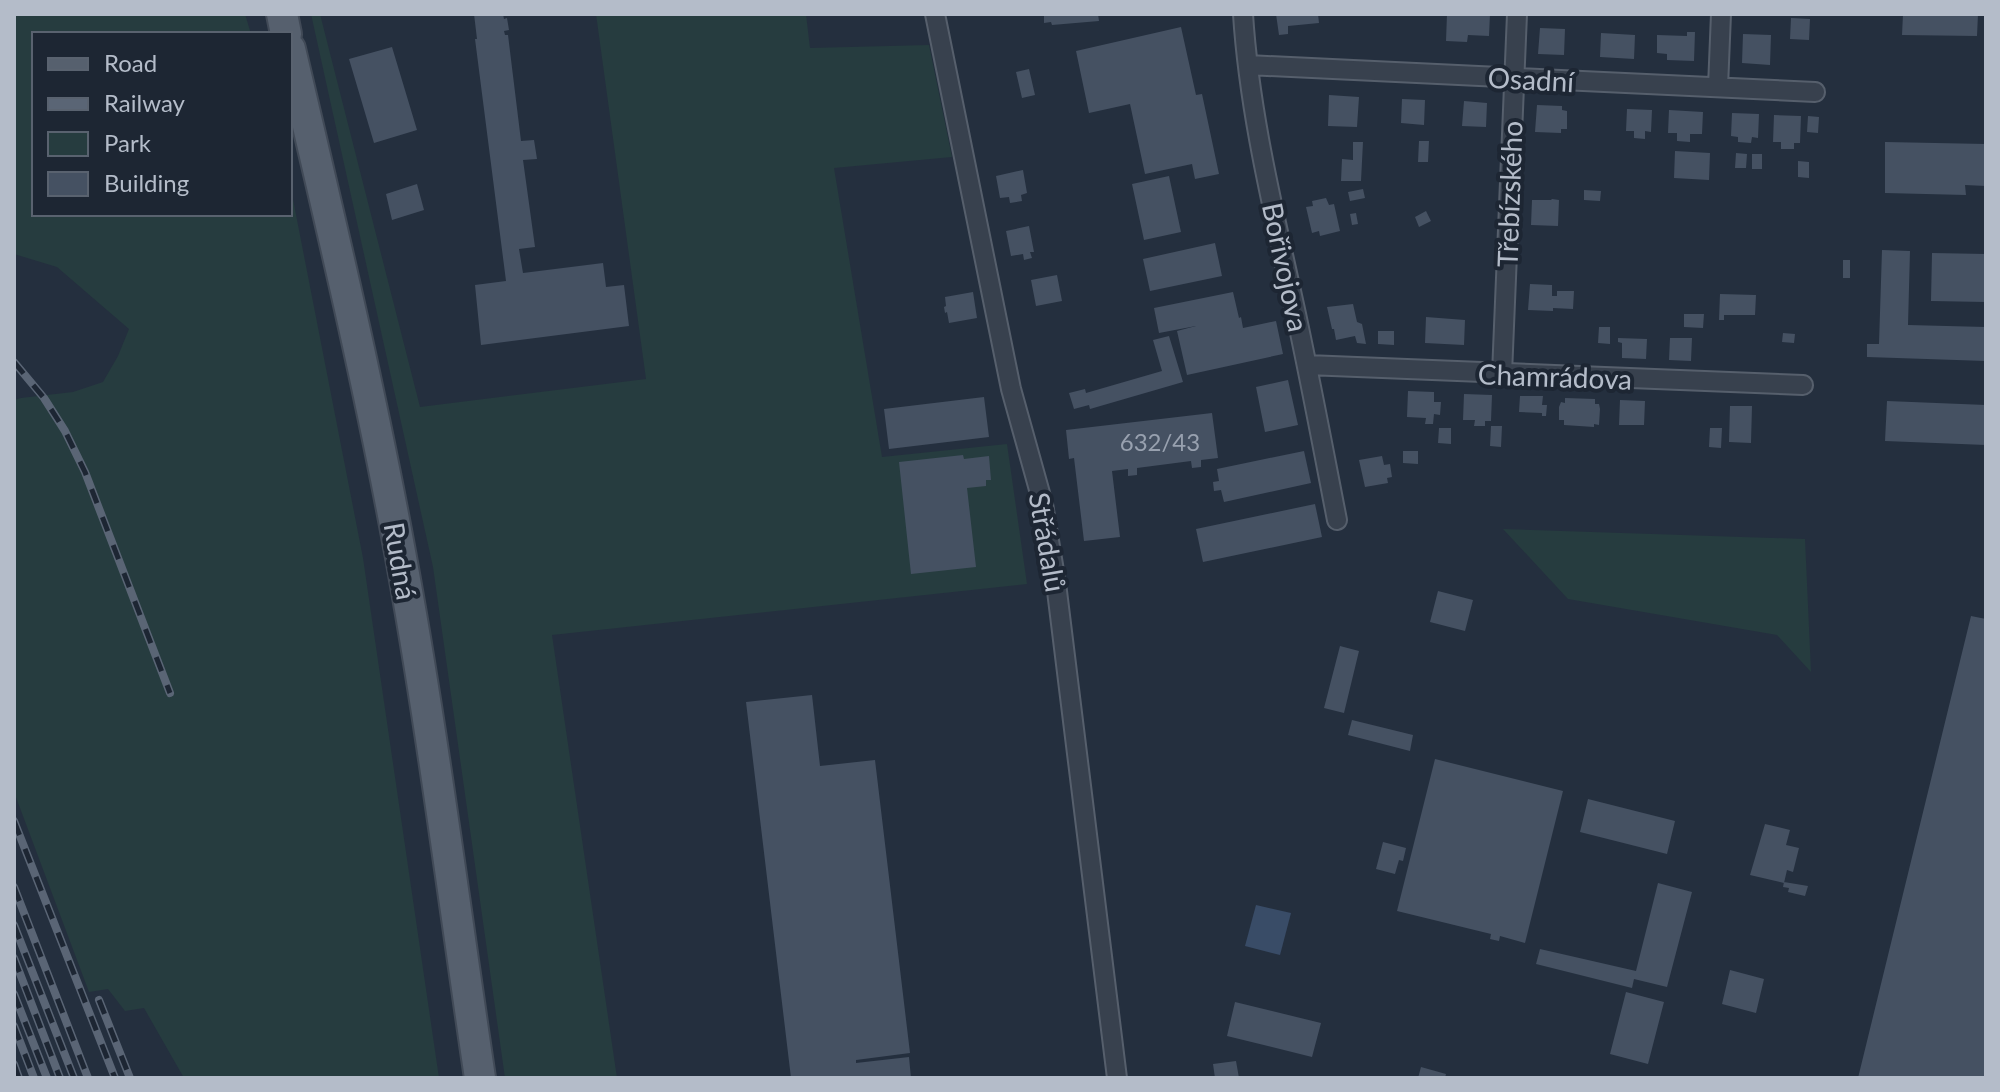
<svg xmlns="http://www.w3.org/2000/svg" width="2000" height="1092" viewBox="0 0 2000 1092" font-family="Lato,sans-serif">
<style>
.green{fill:#263c3f}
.water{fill:#394c67}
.building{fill:#455162}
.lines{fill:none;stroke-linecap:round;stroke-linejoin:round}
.minor-casing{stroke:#565f6c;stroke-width:22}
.primary-casing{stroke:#414a57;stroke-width:34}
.minor{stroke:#38414e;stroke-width:18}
.primary{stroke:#56606e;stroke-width:30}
.rail-casing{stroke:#5a6575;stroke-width:8}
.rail{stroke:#1d2633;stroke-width:5;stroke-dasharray:15;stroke-linecap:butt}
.labels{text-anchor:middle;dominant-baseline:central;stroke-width:8;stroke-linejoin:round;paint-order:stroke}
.number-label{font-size:24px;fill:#98a1af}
.street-label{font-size:28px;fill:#b4bcc9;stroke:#1d2633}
</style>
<rect width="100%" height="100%" fill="#242f3e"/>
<path class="green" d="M14,14H245L251,34H34V214H290V184L363,558L439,1078H184L144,1008L125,1011L108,989L89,992L14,792V400L21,398L73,392L103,382L118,356L129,329L57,267L14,254Z
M311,14H320L420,407L646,379L596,14H806L810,48L929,45L952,157L834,168L882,457L1007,444L1027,584L552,635L617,1078H505L433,567Z
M1503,529L1805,539L1811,672L1777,635L1568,599Z"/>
<path class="water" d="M1256,905L1291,913L1280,955L1245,946Z"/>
<path class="building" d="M474,14H503L504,19L507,18L509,30L504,31L505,35H508L521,141L534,140L537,159L523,160L535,247L519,249L523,273L603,263L606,287L624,285L629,326L481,345L475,285L506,281L475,39H477Z
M1044,14H1098L1099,21L1052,25L1051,22L1044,23Z
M1276,14H1318L1319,23L1288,26V34L1279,35Z
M1447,14H1490L1489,36L1468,35L1467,42L1446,41Z
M1903,14H1978L1977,36L1902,35Z
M1791,18L1810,19L1809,40L1790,39Z
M1181,27L1196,95L1202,94L1219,174L1195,179L1192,164L1145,174L1130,104L1089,113L1076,51Z
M1540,28L1565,29L1564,55L1538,54Z
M1687,32H1695L1694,61L1667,60V54L1657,53V35L1687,36Z
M1601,33L1635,35L1634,59L1600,57Z
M1743,34L1771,35L1770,65L1742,63Z
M392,47L417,130L374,143L349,59Z
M1029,69L1035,95L1022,98L1016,72Z
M1329,95L1359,97L1357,127L1328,126Z
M1402,99L1425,100L1424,125L1401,123Z
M1464,101L1487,103L1486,127L1462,126Z
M1537,105L1562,106V110L1567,111V129H1561V133L1535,132Z
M1627,109L1652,110L1651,132L1645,131V139L1634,138V131H1626Z
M1669,110L1703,112L1702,134H1690V142L1677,141V133H1668Z
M1732,113L1759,114L1758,138L1752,137L1751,143L1738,142V137L1731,136Z
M1774,115L1801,116L1800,143H1794V149H1781V142H1773Z
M1808,116L1819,117L1818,133L1807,132Z
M1419,141H1429L1428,162H1418Z
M1353,142H1363L1361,181H1341L1342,159L1353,160Z
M1885,142L1986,144V186L1965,185L1966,195L1885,193Z
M1675,151L1710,153L1709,180L1674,178Z
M1736,153L1747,154L1746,168H1735Z
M1752,154H1762V169H1752Z
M1798,161L1809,162V178L1798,177Z
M1023,170L1027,193L1021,195L1022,201L1010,203L1009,197L1000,198L996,176Z
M1169,176L1181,232L1144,240L1132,184Z
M417,184L424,210L392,220L386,194Z
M1363,189L1365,198L1350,201L1348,192Z
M1584,190L1601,191L1600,201L1584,200Z
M1326,198L1329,205L1334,204L1340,231L1320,236L1319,231L1312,233L1306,207L1313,206L1312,201Z
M1552,199L1559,200L1558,226L1531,225L1532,200H1551Z
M1426,211L1431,221L1419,227L1415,217Z
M1356,213L1358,224L1352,225L1350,214Z
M1029,226L1034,252H1030L1032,258L1024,260L1023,254L1011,256L1006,231Z
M1215,243L1222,276L1150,291L1143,259Z
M1882,250L1910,251L1908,325L1986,327V361L1867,357V344H1879Z
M1932,253L1986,254V302L1931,301Z
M1843,260H1850V278H1843Z
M1057,275L1062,301L1036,306L1031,280Z
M1530,284L1552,285V296H1557V291H1574L1573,309L1553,308V311L1528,310Z
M973,292L977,318L949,323L947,312L945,313L944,307L946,306L945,297Z
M1233,292L1239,318L1241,317L1243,328L1276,321L1283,354L1187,375L1177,331L1196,326L1159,333L1154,308Z
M1720,294L1756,295L1755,315H1724V320H1719Z
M1353,304L1357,322L1362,324L1366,344L1357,343L1355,336L1336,340L1334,329H1332L1327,307Z
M1684,314H1704L1703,328L1684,327Z
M1426,317L1465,320L1464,345L1425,343Z
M1599,327H1610V344L1598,343Z
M1378,331H1394V345L1378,344Z
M1783,333L1795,334L1794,343L1782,342Z
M1169,336L1183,382L1090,409L1089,405L1074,409L1069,393L1085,389L1086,393L1162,371L1153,340Z
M1618,338L1647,339L1646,359L1622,358V343L1618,342Z
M1670,338H1692L1691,361L1669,360Z
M1288,380L1298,425L1265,432L1256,387Z
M1408,391L1434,392V402H1441L1440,415L1434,414L1433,424H1425L1426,418L1407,417Z
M1464,394L1492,395L1491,421H1485V426H1474L1475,420H1463Z
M1520,396H1543L1542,405H1547L1546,416H1542V413L1519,412Z
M984,397L989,437L889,449L884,409Z
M1565,398L1595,399V404H1599L1600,409L1599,425L1594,424V427L1564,425V420H1559V407L1561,402L1565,403Z
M1620,400L1645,401L1644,425H1619Z
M1887,401L1986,405V445L1885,441Z
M1730,406H1752L1751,443L1729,442Z
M1212,413L1218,458L1201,460V467L1192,468L1191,461L1137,468V475L1128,476V469L1112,471L1120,537L1084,541L1074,458L1069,459L1066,430Z
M1491,426H1502L1501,447L1490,446Z
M1439,428H1451V444L1438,443Z
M1710,428H1722L1721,448L1709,447Z
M1304,451L1311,483L1224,502L1221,490L1214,491L1213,482L1219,481L1217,469Z
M1403,451H1418V464L1403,463Z
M963,455L964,459L989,456L991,480H986V486L967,488L976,567L911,574L899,462Z
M1382,456L1384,465L1390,464L1392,477L1387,478L1388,483L1365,487L1359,460Z
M1315,504L1322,537L1203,562L1196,529Z
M1438,591L1473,600L1465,631L1430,622Z
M1971,616L1986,619V1078H1858Z
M1340,646L1359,651L1344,713L1324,708Z
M812,695L820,766L875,760L910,1053L856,1060V1063L909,1057L911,1078H791L746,702Z
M1352,720L1413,735L1410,751L1348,735Z
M1435,759L1563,791L1525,943L1500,936L1499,941L1490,939L1491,934L1397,911Z
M1588,799L1675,821L1667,854L1580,832Z
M1765,824L1790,830L1786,845L1799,848L1793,872L1787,870L1784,883L1750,875Z
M1383,842L1406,848L1403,861L1399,860L1395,874L1376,869Z
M1784,882L1808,886L1805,896L1788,892L1789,888L1783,887Z
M1658,883L1692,892L1667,987L1634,979L1632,988L1536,964L1540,949L1636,971Z
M1730,970L1764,979L1756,1013L1722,1004Z
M1626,992L1664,1002L1648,1064L1610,1054Z
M1235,1002L1321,1023L1312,1057L1227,1036Z
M1236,1061L1239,1078H1215L1213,1064Z
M1421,1067L1446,1074L1445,1078H1418Z"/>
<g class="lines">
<g class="minor-casing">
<path id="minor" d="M935,14L1011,389L1043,504L1056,583L1117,1078
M1243,14C1249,108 1271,200 1291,291C1308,367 1322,443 1337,520
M1248,65L1815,92
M1718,87L1721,14
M1307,365L1803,385
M1502,374L1517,14"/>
</g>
<g class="primary-casing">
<path id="primary" d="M282,14L286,34
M290,49C329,216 369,383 400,552C432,726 454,903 480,1078"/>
</g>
<use href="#minor" class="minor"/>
<use href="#primary" class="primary"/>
<g class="rail-casing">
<path id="rail" d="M14,362L44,398L65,431L85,472L170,693
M14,821L115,1078
M14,887L88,1078
M14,925L74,1078
M14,958L60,1078
M14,994L47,1078
M99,1000L130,1078
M14,1026L34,1078
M14,1064L19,1078"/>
</g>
<use href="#rail" class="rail"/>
</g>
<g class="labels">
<g class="number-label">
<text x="1160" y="441">632/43</text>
</g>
<g class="street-label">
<text transform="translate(1531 79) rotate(3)">Osadní</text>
<text transform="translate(1509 194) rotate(-88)">Třebízského</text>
<text transform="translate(1286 267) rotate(78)">Bořivojova</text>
<text transform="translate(1555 376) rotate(2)">Chamrádova</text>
<text transform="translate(1048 542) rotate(80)">Střádalů</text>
<text transform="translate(401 561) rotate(80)">Rudná</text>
</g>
</g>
<rect width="2000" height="1092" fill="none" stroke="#b4bcc9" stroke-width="32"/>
<rect x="32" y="32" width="260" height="184" fill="#1d2633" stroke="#59626f" stroke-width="2"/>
<rect x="48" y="58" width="40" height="12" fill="#56606e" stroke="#59626f" stroke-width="2"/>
<text x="104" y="72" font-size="24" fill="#b4bcc9">Road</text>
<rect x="48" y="98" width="40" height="12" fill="#5a6575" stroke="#59626f" stroke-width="2"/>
<text x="104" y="112" font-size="24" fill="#b4bcc9">Railway</text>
<rect x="48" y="132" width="40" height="24" fill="#263c3f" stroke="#59626f" stroke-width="2"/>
<text x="104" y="152" font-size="24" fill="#b4bcc9">Park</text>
<rect x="48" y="172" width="40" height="24" fill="#455162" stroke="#59626f" stroke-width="2"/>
<text x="104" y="192" font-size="24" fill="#b4bcc9">Building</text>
</svg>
